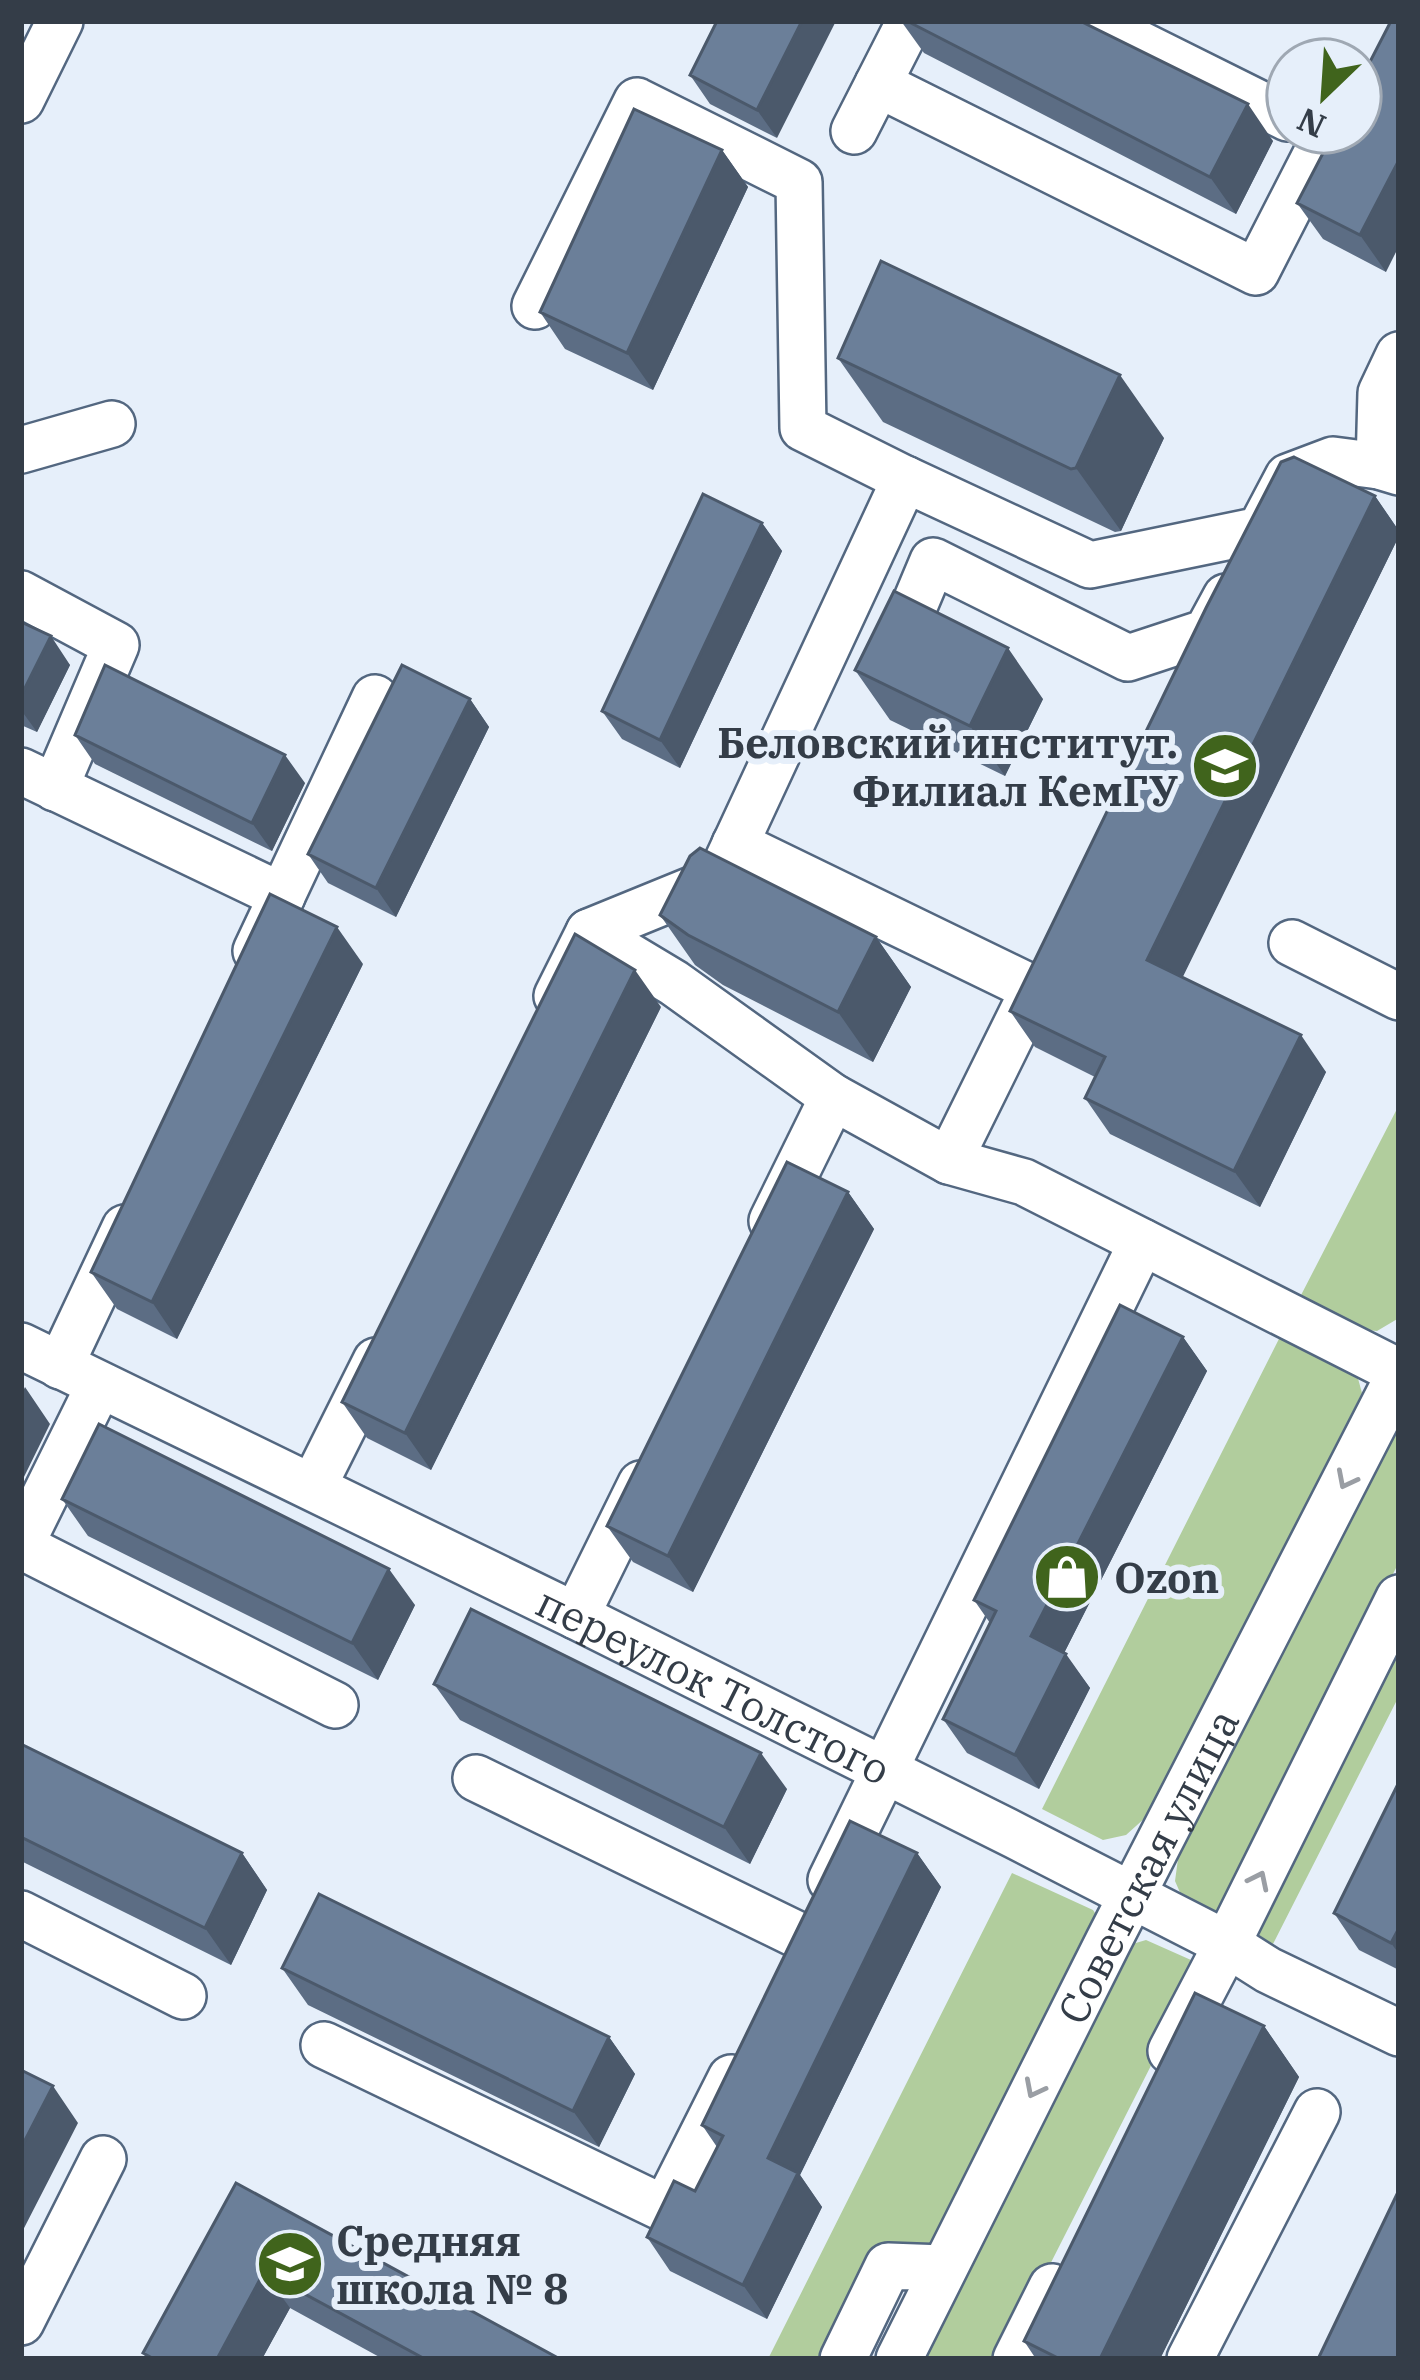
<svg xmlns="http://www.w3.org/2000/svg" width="1420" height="2380" viewBox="0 0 1420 2380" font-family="'IBM Plex Serif',serif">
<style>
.green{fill:#b1cd9d}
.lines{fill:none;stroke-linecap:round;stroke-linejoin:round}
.minor-casing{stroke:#536780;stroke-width:50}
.minor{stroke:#fff;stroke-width:45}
.wall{fill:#5c6d84}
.shaded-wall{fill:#4b596b}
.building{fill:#6b7f99;stroke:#4b596b;stroke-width:3}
.oneway{stroke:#9a9ea4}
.labels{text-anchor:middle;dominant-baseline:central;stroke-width:12;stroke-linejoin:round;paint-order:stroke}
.poi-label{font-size:42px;font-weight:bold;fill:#343d48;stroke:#e6effa;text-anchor:start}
.street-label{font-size:42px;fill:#343d48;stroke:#e6effa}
</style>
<rect width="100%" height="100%" fill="#e6effa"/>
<path class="green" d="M1399,1105V1318L1377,1331L1356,1329L1298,1301Z
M1288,1321L1354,1364L1362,1393L1146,1817L1126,1835L1103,1840L1042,1809Z
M1399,1421V1562L1221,1916L1182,1897L1175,1881L1178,1859Z
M1399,1625V1696L1273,1944L1260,1936L1256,1925Z
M1012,1873L1093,1910L1103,1925L933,2264L884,2254L831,2359H768Z
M1146,1940L1191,1960L1196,1977L1002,2359H920L1129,1945Z"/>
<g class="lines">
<g class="minor-casing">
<g id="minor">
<path d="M1093,21L1288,118"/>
<path d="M878,84L1256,272L1325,137L1315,132"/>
<path d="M21,100L60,21"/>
<path d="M854,131L910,21"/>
<path d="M535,306L637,101L799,182L803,428L905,479L1090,565L1260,530L1288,477L1333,460L1379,466L1399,472"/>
<path d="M21,450L112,424"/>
<path d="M1379,466L1381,393L1399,355"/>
<path d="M21,594L116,645L55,788"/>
<path d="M912,611L933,561L1128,658L1207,632L1226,597"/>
<path d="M21,771L282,896"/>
<path d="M735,844L1034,989L949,1161"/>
<path d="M589,932L674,983L833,1097L949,1161L1024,1182L1399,1372"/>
<path d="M1292,943L1399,997"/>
<path d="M256,951L375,698"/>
<path d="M557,996L589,932L719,879L905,479"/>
<path d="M772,1221L833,1097"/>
<path id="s1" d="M21,1346L576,1616L1016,1836L1227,1944L1268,1970L1399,2033"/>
<path d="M60,1366L125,1228"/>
<path d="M313,1487L376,1361"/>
<path d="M21,1544L99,1386"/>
<path d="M21,1546L335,1705"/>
<path d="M576,1616L641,1484"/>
<path d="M476,1778L802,1937"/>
<path d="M831,1880L1142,1242"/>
<path d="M21,1914L183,1996"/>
<path d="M324,2045L665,2209L731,2078"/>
<path d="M1171,2051L1227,1944L1399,1598"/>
<path d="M21,2322L103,2159"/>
<path d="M843,2359L888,2266L944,2268"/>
<path id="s2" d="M899,2359L1108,1942L1399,1375"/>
<path d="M1016,2359L1052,2287"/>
<path d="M1190,2359L1317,2112"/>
</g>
</g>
<use href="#minor" class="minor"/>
</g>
<path class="wall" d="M717,21L777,138L710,104L690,75Z
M901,21H1080L1273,141L1236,214L924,53Z
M1391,21L1386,272L1323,239L1297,203Z
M722,150L748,187L653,390L565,349L540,312Z
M838,358L1164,438L1121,531L1115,532L883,422Z
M1375,496L1399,531V536L1182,977L1326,1072L1260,1207L1110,1134L1085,1098L1095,1077L1035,1047L1010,1011Z
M762,523L782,551L680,768L622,739L602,711Z
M21,622L70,665L37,732L21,725Z
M855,670L1043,699L1005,776L890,720Z
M470,699L489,727L396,917L328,883L308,854Z
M75,735L305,783L272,851L95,764Z
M660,915L876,937L911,987L873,1062L723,985L695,965Z
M363,964L177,1339L117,1309L91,1272Z
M661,1007L431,1470L367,1438L342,1402Z
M848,1192L874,1229L693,1592L633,1562L607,1526Z
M1183,1337L1207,1371L1064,1653L1090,1688L1039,1789L967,1753L943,1719L990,1623L974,1600Z
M62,1499L415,1605L378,1680L88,1536Z
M434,1684L787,1789L750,1864L460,1720Z
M21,1744L242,1853L267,1890L231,1965L21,1861Z
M1399,1782V1970L1359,1950L1334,1913Z
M917,1853L941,1887L800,2175L822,2207L767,2319L670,2271L647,2237L695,2191L717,2147L702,2125Z
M282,1968L609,2037L635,2074L599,2147L308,2005Z
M1264,2026L1299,2077L1160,2359H1036L1024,2341Z
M236,2183L560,2359H383L290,2308L262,2359H147L143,2353Z"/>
<path class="shaded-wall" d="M802,21H836L777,138L757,110Z
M1248,104L1273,141L1236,214L1210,177Z
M722,150L748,187L653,390L627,353Z
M1399,160V246L1386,272L1360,235Z
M1120,375L1164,438L1121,531L1076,468Z
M1375,496L1399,531V536L1173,997L1147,960Z
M762,523L782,551L680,768L660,740Z
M51,636L70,665L37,732L21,710V696Z
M1008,648L1043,699L1005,776L970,726Z
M470,699L489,727L396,917L376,888Z
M285,755L305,783L272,851L252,823Z
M337,927L363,964L177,1339L152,1302Z
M876,937L911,987L873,1062L838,1012Z
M635,970L661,1007L431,1470L405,1433Z
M1301,1035L1326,1072L1260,1207L1234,1171Z
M848,1192L874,1229L693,1592L668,1556Z
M1183,1337L1207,1371L1055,1671L1031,1636Z
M25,1387L50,1424L21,1483V1395Z
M389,1569L415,1605L378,1680L352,1643Z
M1066,1654L1090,1688L1039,1789L1015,1755Z
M761,1753L787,1789L750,1864L724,1827Z
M242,1853L267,1890L231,1965L205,1928Z
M917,1853L941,1887L800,2175L822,2207L767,2319L743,2285L768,2158Z
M1399,1928V1954L1391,1943Z
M1264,2026L1299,2077L1160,2359H1100Z
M609,2037L635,2074L599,2147L573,2111Z
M53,2086L78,2123L21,2234V2148Z
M264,2272L290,2308L262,2359H217Z"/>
<path class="building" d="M717,21H802L757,110L690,75Z
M907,21H1080L1248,104L1210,177Z
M1391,21H1399V160L1360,235L1297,203L1334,132H1360V81Z
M634,109L722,150L627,353L540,312Z
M881,261L1120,375L1076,468L1071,469L838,358Z
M1294,457L1375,496L1147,960L1301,1035L1234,1171L1085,1098L1105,1057L1010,1011L1206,608L1281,462Z
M703,494L762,523L660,740L602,711Z
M894,591L1008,648L970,726L855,670Z
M21,622L51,636L21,696Z
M105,665L285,755L252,823L75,735Z
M402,665L470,699L376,888L308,854Z
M700,848L876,937L838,1012L688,935L660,915L690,856Z
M270,894L337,927L152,1302L91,1272Z
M575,934L635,970L405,1433L342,1402Z
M787,1162L848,1192L668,1556L607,1526Z
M1120,1305L1183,1337L1031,1636L1066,1654L1015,1755L943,1719L996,1611L974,1600Z
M99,1424L389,1569L352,1643L62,1499Z
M471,1609L761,1753L724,1827L434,1684Z
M21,1744L242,1853L205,1928L21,1837Z
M1399,1782V1928L1391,1943L1334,1913Z
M850,1821L917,1853L768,2158L798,2173L743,2285L647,2237L674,2181L695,2191L723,2136L702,2125Z
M319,1894L609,2037L573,2111L282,1968Z
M1195,1993L1264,2026L1100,2359H1060L1024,2341Z
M21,2070L53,2086L21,2148Z
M236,2183L560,2359H425L264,2272L217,2359H154L143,2353Z
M1399,2190V2359H1318Z"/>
<defs><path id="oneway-chevron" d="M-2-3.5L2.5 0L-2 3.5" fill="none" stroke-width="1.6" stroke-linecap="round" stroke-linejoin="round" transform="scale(3)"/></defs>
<g class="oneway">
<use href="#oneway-chevron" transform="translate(1346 1480) rotate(117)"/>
<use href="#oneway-chevron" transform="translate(1259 1880) rotate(-64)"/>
<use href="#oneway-chevron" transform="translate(1034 2089) rotate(117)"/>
</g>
<defs>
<g id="university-disc" transform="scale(3.45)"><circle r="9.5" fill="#40641c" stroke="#e6effa"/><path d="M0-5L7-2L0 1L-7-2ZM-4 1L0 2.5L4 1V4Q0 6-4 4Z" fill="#fff"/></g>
<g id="shop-disc" transform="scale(3.45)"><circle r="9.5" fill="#40641c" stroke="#e6effa"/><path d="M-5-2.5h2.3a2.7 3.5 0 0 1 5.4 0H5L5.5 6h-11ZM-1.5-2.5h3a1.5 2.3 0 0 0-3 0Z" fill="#fff"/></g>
<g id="school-disc" transform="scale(3.45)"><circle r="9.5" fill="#40641c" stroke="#e6effa"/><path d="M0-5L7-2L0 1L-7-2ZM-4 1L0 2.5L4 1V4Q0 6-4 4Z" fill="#fff"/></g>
</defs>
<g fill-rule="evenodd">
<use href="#university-disc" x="1225" y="766"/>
<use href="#shop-disc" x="1067" y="1577"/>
<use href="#school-disc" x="290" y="2264"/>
</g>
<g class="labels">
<g class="poi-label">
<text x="1178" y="742" text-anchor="end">Беловский институт.<tspan x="1178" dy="48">Филиал КемГУ</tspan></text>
<text x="1114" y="1577">Ozon</text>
<text x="336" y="2240">Средняя<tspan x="336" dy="48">школа № 8</tspan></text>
</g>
<g class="street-label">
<text stroke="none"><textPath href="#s1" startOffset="771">переулок Толстого</textPath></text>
<text stroke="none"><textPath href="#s2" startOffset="552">Советская улица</textPath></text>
</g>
</g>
<rect width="1420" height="2380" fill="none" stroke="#343d48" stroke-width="48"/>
<g transform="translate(1324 96) rotate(205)"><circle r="57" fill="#e6effa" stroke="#9fa8b3" stroke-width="3"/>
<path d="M0-9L21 45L0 30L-21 45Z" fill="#40641c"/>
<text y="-18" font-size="33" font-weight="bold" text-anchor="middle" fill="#343d48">N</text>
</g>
</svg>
